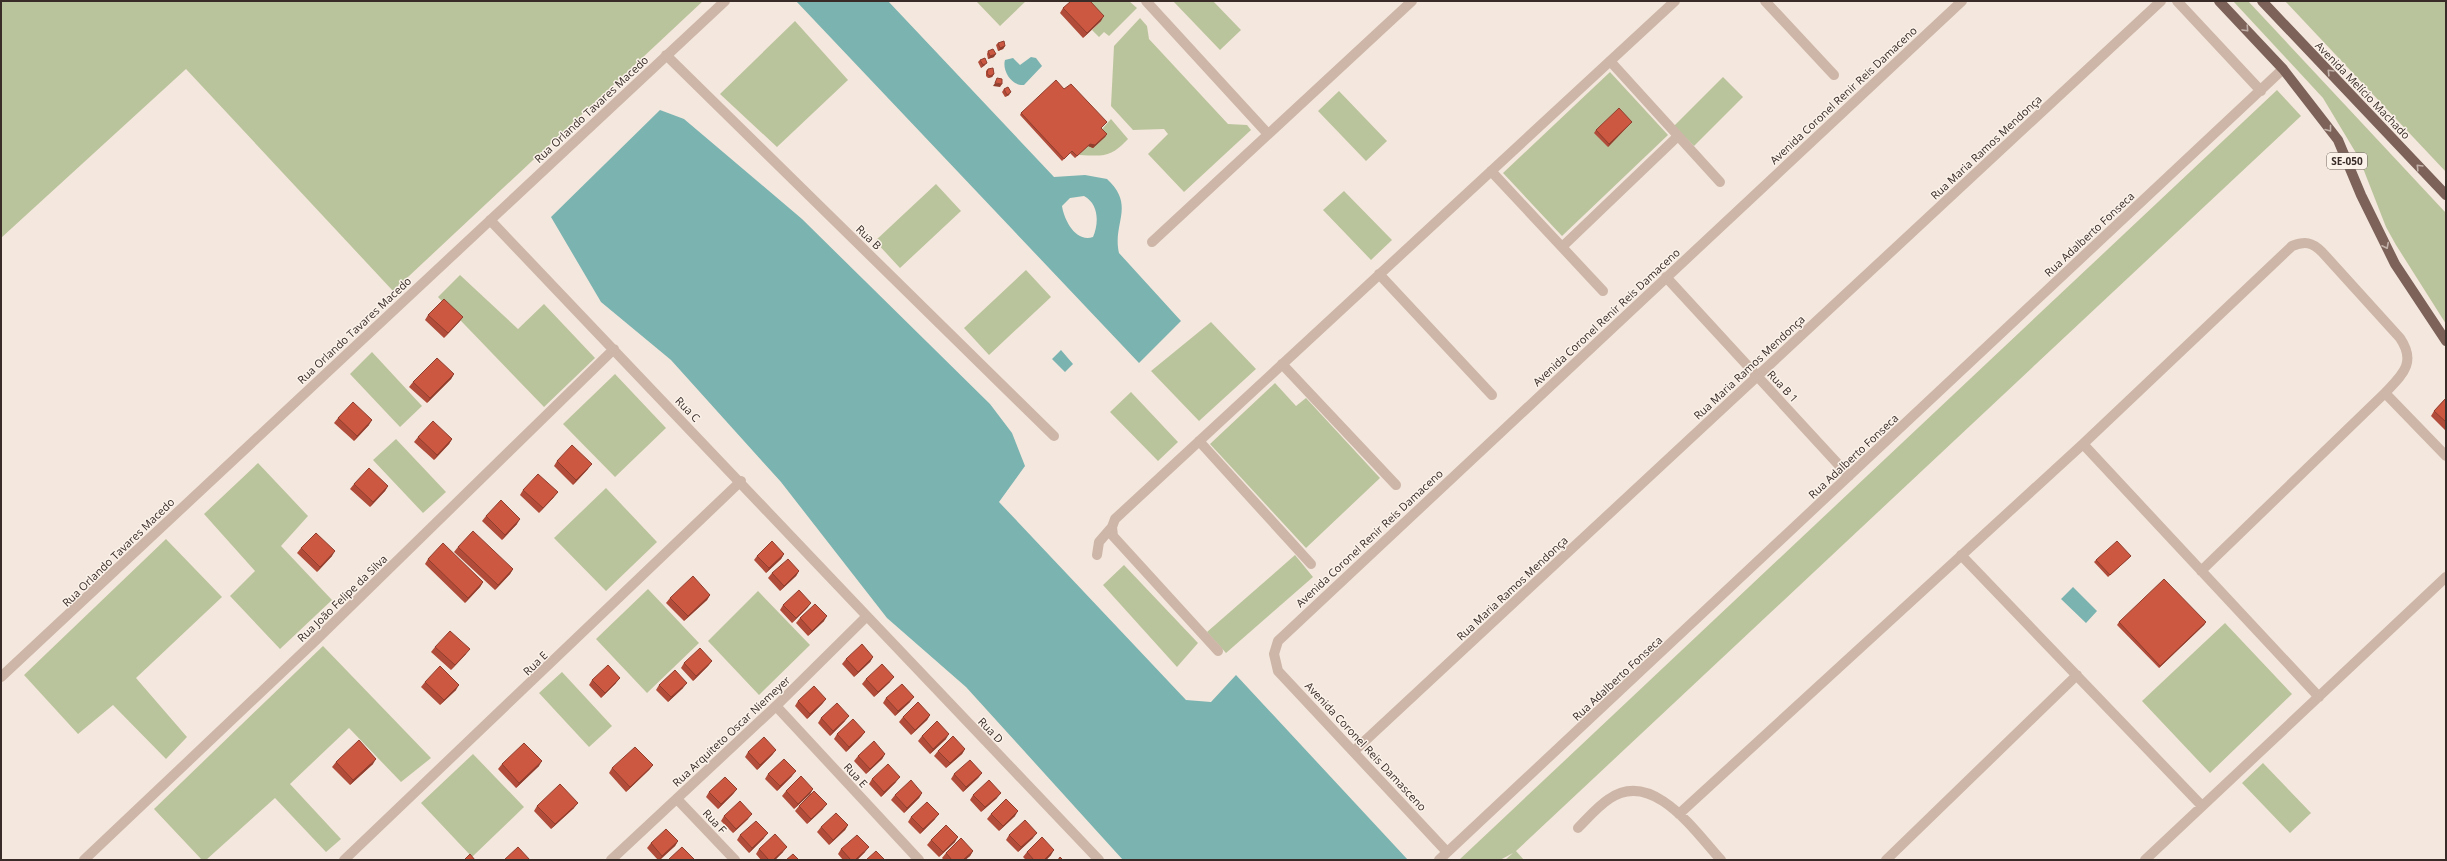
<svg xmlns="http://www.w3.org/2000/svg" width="2447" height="861" viewBox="0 0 2447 861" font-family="'Open Sans',sans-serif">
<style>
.green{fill:#bac49c}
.water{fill:#7ab3b0;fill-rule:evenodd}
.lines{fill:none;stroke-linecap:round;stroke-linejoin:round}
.minor{stroke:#cdb6a8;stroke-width:10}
.major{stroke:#7c6259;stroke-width:10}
.wall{fill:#b04c39}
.shaded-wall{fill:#903e2e}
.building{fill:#cd5842;stroke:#903e2e}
.oneway{stroke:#c2b1a9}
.labels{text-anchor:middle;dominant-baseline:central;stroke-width:3;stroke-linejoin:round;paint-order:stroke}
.shield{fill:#fbf2ea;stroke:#736762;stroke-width:1}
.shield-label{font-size:10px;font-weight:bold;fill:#392c28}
.street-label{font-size:11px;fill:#392c28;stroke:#fbf2ea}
</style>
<rect width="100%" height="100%" fill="#f4e7dd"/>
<path class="green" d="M1,1H703L393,291L186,69L1,238Z
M976,1H1026L1000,26Z
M1082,1H1129L1137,8L1109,36L1104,32L1099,37L1092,30L1101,21Z
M1173,1H1213L1241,30L1220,50Z
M2233,1H2248L2446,213V324L2396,245L2386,227L2359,158L2323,98Z
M2285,1H2446V172Z
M1140,18L1147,26L1149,39L1228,124L1247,125L1251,130L1184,192L1148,154L1168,134L1164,129L1133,130L1111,106L1114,46Z
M795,21L848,80L777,147L720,94Z
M1610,72L1668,135L1562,236L1503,173Z
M1723,77L1743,97L1694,146L1674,126Z
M2277,90L2301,116L1516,851L1524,860H1505L1513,853L1500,860H1459Z
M1339,91L1387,141L1366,161L1318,111Z
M1111,119L1128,139C1110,158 1104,156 1079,155Z
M936,184L961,211L900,268L875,241Z
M1344,191L1392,240L1371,260L1323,210Z
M1026,270L1051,297L989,355L964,328Z
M460,275L518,329L544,304L595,358L544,407L438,297Z
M1211,322L1256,369L1199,421L1151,371Z
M372,352L422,406L400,427L350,374Z
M615,374L666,428L615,477L563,424Z
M1275,383L1296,406L1306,398L1380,478L1306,548L1210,444Z
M1131,392L1178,442L1158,461L1110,412Z
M396,439L446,492L423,513L373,460Z
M258,463L308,516L281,546L332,600L280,649L230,596L255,571L204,514Z
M606,488L657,542L606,591L554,538Z
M166,539L222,597L136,678L187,737L166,759L113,705L78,734L24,675Z
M1295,555L1313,577L1226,653L1207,632Z
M1124,565L1198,643L1177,667L1103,585Z
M648,589L699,643L647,693L596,639Z
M758,591L810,645L759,695L708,641Z
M2225,623L2292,694L2210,773L2142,701Z
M323,646L431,758L401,782L349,728L290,784L341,839L326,852L275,798L206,860H202L154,809Z
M562,672L612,726L589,747L539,693Z
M473,754L524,807L472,857L421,803Z
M2263,763L2311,813L2290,833L2242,783Z"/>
<path class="water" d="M796,1H888L1054,177L1085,175L1107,179C1136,206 1112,223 1119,253L1181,321L1139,363ZM1084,196C1099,204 1099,223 1093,237C1076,243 1064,220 1062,206L1070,198Z
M1031,57L1036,58L1042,66L1024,85C1011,86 1002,70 1005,60L1013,58L1020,65Z
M660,110L684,119L802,219L990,404L1012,433L1025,466L999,502L1186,700L1211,702L1236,675L1408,860H1123L966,687L887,618L781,482L671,360L601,302L551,217Z
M1061,350L1073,364L1065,372L1052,359Z
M2073,587L2097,611L2086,623L2061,599Z"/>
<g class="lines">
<path class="minor" d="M1146,1L1268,134
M1765,1L1834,75
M2177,1L2261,91
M666,55L1054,436
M1610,61L1720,182
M1491,171L1603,291
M490,220C694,432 895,647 1099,860
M1152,242L1412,1
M1562,247L1678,136
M1379,274L1492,395
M1666,277L1849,476
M1282,364L1396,485
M2385,393L2446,456
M1199,441L1311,564
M2083,444L2319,697
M1097,555L1099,542L1112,527
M1961,555L2202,806
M1218,651L1113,536L1112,527L1115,519L1675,1
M1,677L725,1
M776,706L919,860
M1354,751L2161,1
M677,799L735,860
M1679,814L2083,444L2292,246C2305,241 2312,242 2322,252L2400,338C2417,363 2402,375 2385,393L2201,571
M1578,828C1588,818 1598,806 1609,799C1653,768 1696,833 1721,860
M1447,852L1278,671L1274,654L1278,641L1962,1
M84,860L315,641L614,349
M344,860L741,481
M611,860L776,706L866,617
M1439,860L2283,69
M1886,860L2077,675
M2145,860L2446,577"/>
<path class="major" d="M2219,1L2283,69L2338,140L2361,195L2395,264L2446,341
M2262,1L2446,195"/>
</g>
<path class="wall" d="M1063,8L1101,21L1083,38L1060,13Z
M998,43L1005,46L1003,49L998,51L996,45Z
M988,51L994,57L988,59L987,54Z
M980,60L985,65L981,68L978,62Z
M988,69L994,74L992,77L988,78L986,76V71Z
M1004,89L1009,95L1005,97L1002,92Z
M1064,89L1107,122L1101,128L1107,134L1105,137L1093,148L1088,146L1075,158L1070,153L1062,161L1020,115L1021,113Z
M1632,122L1608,147L1594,133L1596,130Z
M428,315L463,317L459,322L444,338L425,320Z
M454,374L451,379L427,403L409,387L413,382Z
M2446,398V431L2431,416L2434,411Z
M338,418L369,425L354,441L334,423Z
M418,437L452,439L449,444L434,460L414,442Z
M557,461L588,469L573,485L554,466Z
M354,484L388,486L385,491L370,507L350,489Z
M523,490L554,497L539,513L520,495Z
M486,516L517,524L502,540L482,521Z
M458,547L513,569L510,574L495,590L454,552Z
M301,548L332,556L317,572L297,553Z
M784,554L781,559L766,573L754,560L757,556Z
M2131,556L2129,558L2108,577L2094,562L2096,560Z
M428,559L483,582L480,587L465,603L425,564Z
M799,571L796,576L780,591L768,578L772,573Z
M710,595L707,600L684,621L666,603L670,598Z
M811,603L807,608L792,623L780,610L783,605Z
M800,618L824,621L808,636L796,623Z
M2119,622H2206L2204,625L2159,668L2117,625Z
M435,647L466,654L451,670L431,652Z
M873,657L870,662L854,677L842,664L846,659Z
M712,661L708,666L693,681L681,668L684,663Z
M866,679L890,682L874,697L862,684Z
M592,680L616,683L601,698L589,685Z
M425,682L456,690L440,705L421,687Z
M659,685L683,688L668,702L656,690Z
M886,698L910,702L895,716L883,703Z
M826,699L822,704L807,719L795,706L798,701Z
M930,715L927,720L911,735L899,722L903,717Z
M821,718L845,721L830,736L818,723Z
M865,732L861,737L846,752L834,739L837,734Z
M922,736L946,739L930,754L918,741Z
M965,749L962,754L946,768L934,756L938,751Z
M776,750L772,755L757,770L745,757L748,752Z
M885,754L882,759L866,774L854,761L858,756Z
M336,762L373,764L350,785L332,767Z
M502,764L539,766L516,788L498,769Z
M653,765L649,770L626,792L609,773L612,768Z
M982,773L978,778L963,792L951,779L954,774Z
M768,774L792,776L777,791L765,779Z
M872,779L896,782L881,797L869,784Z
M737,789L733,794L718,809L706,797L709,792Z
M813,789L810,794L794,809L782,796L786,791Z
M922,793L919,798L904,813L891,800L895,795Z
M973,795L997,798L981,812L970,800Z
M537,806L574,808L551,829L534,811Z
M799,806L823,809L807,824L795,811Z
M991,814L1015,816L999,831L987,819Z
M724,816L748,819L733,833L721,821Z
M911,817L935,819L920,834L908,822Z
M848,825L845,830L829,845L817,832L821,827Z
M740,835L764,838L749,853L737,840Z
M1009,835L1033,838L1018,852L1006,840Z
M931,840L955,842L939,857L927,845Z
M678,841L675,846L660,860H658L647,848L651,843Z
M759,849L783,852L775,860H761L756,854Z
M841,849L865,852L857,860H843L838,854Z
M973,851L970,856L965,860H944L942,858L946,853Z
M1027,852L1051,855L1046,860H1026L1023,857Z"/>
<path class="shaded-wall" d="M1104,16L1101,21L1083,38L1087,33Z
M1005,46L1003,49L998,51L1000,48Z
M996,54L994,57L988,59L990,56Z
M987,63L985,65L981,68L983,65Z
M994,74L992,77L988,78L990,76Z
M995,83L1002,84L1000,87L993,86Z
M1011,92L1009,95L1005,97L1007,95Z
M1632,122L1630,124L1608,147L1609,144Z
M1107,134L1105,137L1093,148L1088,146L1075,158L1077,156L1090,144Z
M463,317L459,322L444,338L448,333Z
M454,374L451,379L427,403L430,398Z
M372,420L369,425L354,441L357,436Z
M452,439L449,444L434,460L437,455Z
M592,464L588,469L573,485L576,480Z
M388,486L385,491L370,507L373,502Z
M558,492L554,497L539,513L543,508Z
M520,519L517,524L502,540L505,535Z
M335,551L332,556L317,572L320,567Z
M784,554L781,559L766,573L769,568Z
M513,569L510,574L495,590L498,585Z
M799,571L796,576L780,591L784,586Z
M483,582L480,587L465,603L468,598Z
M710,595L707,600L684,621L688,616Z
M811,603L807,608L792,623L796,618Z
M827,616L824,621L808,636L812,631Z
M2206,622L2204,625L2159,668L2160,666Z
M470,649L466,654L451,670L455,665Z
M873,657L870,662L854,677L858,672Z
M712,661L708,666L693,681L696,676Z
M894,677L890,682L874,697L878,692Z
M620,678L616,683L601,698L605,693Z
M687,683L683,688L668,702L671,697Z
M459,685L456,690L440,705L444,700Z
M914,697L910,702L895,716L898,711Z
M826,699L822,704L807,719L810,714Z
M930,715L927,720L911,735L915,730Z
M849,716L845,721L830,736L833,731Z
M865,732L861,737L846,752L849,747Z
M949,734L946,739L930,754L933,749Z
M965,749L962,754L946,768L950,763Z
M776,750L772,755L757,770L760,765Z
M885,754L882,759L866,774L870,769Z
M376,759L373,764L350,785L353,780Z
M542,761L539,766L516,788L519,783Z
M653,765L649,770L626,792L630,787Z
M796,771L792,776L777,791L780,786Z
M982,773L978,778L963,792L966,787Z
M900,777L896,782L881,797L884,792Z
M737,789L733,794L718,809L721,804Z
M813,789L810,794L794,809L798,804Z
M922,793L919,798L904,813L907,808Z
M1001,793L997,798L981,812L985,807Z
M578,803L574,808L551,829L555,824Z
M827,804L823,809L807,824L811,819Z
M1018,811L1015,816L999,831L1003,826Z
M752,814L748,819L733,833L736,829Z
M939,814L935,819L920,834L923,829Z
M848,825L845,830L829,845L833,840Z
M768,833L764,838L749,853L752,848Z
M1037,833L1033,838L1018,852L1021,847Z
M958,837L955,842L939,857L943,852Z
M678,841L675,846L659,860L662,856Z
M787,847L783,852L775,860H773Z
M869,847L865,852L857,860H855Z
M1054,850L1051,855L1046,860H1044Z
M973,851L970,856L965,860H963Z"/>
<path class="building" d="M1071,1H1090L1104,16L1087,33L1063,8Z
M1004,41L1005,46L1000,48L998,43Z
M993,49L996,54L990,56L988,51Z
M985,58L987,63L983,65L980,60Z
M993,68L994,74L990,76L987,74L988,69Z
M997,78L1002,79V84L995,83Z
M1056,80L1064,89L1071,84L1107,122L1101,128L1107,134L1095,145L1090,144L1077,156L1072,151L1064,159L1021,113Z
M1008,87L1011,92L1007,95L1004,89Z
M1619,108L1632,122L1609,144L1596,130Z
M444,299L463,317L448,333L428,315Z
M437,358L454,374L430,398L413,382Z
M2446,398V422L2434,411Z
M353,402L372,420L357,436L338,418Z
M433,421L452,439L437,455L418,437Z
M572,445L592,464L576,480L557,461Z
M369,468L388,486L373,502L354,484Z
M538,474L558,492L543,508L523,490Z
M501,500L520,519L505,535L486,516Z
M473,531L513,569L498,585L458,547Z
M316,533L335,551L320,567L301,548Z
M772,541L784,554L769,568L757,556Z
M2117,541L2131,556L2110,575L2096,560Z
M443,543L483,582L468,598L428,559Z
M788,559L799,571L784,586L772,573Z
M693,576L710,595L688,616L670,598Z
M2164,579L2206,622L2160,666L2119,622Z
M799,590L811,603L796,618L783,605Z
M815,604L827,616L812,631L800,618Z
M450,631L470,649L455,665L435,647Z
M862,644L873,657L858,672L846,659Z
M700,648L712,661L696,676L684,663Z
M882,664L894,677L878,692L866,679Z
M608,665L620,678L605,693L592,680Z
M440,666L459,685L444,700L425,682Z
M675,670L687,683L671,697L659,685Z
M902,684L914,697L898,711L886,698Z
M814,686L826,699L810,714L798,701Z
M918,702L930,715L915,730L903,717Z
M837,703L849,716L833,731L821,718Z
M853,719L865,732L849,747L837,734Z
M937,721L949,734L933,749L922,736Z
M953,736L965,749L950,763L938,751Z
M764,737L776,750L760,765L748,752Z
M359,740L376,759L353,780L336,762Z
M874,741L885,754L870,769L858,756Z
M524,743L542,761L519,783L502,764Z
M635,747L653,765L630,787L612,768Z
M784,759L796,771L780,786L768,774Z
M970,760L982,773L966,787L954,774Z
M888,764L900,777L884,792L872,779Z
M801,776L813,789L798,804L786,791Z
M725,777L737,789L721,804L709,792Z
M911,780L922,793L907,808L895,795Z
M989,780L1001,793L985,807L973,795Z
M560,784L578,803L555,824L537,806Z
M814,791L827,804L811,819L799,806Z
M1006,799L1018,811L1003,826L991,814Z
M740,801L752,814L736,829L724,816Z
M927,802L939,814L923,829L911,817Z
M836,813L848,825L833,840L821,827Z
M1025,820L1037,833L1021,847L1009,835Z
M756,821L768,833L752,848L740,835Z
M946,825L958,837L943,852L931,840Z
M666,829L678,841L662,856L651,843Z
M775,834L787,847L773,860H769L759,849Z
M857,835L869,847L855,860H851L841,849Z
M1042,837L1054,850L1044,860H1034L1027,852Z
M961,838L973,851L963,860H952L946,853Z
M518,847L530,860H504Z
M682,847L694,859L693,860H668Z
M876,851L885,860H866Z
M470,854L475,860H464Z
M793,854L799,860H786Z
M1060,857L1063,860H1058Z"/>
<defs><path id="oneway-chevron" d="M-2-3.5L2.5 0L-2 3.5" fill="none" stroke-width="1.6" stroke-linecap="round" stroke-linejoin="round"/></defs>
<g class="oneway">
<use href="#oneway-chevron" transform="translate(2246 29) rotate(47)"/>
<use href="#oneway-chevron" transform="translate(2330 72) rotate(-134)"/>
<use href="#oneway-chevron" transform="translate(2329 129) rotate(52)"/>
<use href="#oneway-chevron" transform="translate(2419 167) rotate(-134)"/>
<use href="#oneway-chevron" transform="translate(2386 246) rotate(63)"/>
</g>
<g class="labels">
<rect class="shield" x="2327" y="153" width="40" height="16" rx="3"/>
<g class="shield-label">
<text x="2347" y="161">SE-050</text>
</g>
<g class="street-label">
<text transform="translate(2363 90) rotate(46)">Avenida Melício Machado</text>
<text transform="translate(1843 95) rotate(-43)">Avenida Coronel Renir Reis Damaceno</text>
<text transform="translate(591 109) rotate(-43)">Rua Orlando Tavares Macedo</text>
<text transform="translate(1986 147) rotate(-43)">Rua Maria Ramos Mendonça</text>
<text transform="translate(2089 234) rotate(-43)">Rua Adalberto Fonseca</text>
<text transform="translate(869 237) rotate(44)">Rua B</text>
<text transform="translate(1606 317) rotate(-43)">Avenida Coronel Renir Reis Damaceno</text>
<text transform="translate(354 330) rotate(-43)">Rua Orlando Tavares Macedo</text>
<text transform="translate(1749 367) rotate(-43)">Rua Maria Ramos Mendonça</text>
<text transform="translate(1783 386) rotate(47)">Rua B 1</text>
<text transform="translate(688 409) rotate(46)">Rua C</text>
<text transform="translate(1853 456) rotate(-43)">Rua Adalberto Fonseca</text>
<text transform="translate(1369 538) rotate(-43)">Avenida Coronel Renir Reis Damaceno</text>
<text transform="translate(118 552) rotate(-44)">Rua Orlando Tavares Macedo</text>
<text transform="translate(1512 588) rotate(-43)">Rua Maria Ramos Mendonça</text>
<text transform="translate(342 598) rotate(-44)">Rua João Felipe da Silva</text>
<text transform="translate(535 663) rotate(-44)">Rua E</text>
<text transform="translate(1617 678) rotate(-43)">Rua Adalberto Fonseca</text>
<text transform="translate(991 730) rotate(46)">Rua D</text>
<text transform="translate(731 731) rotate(-43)">Rua Arquiteto Oscar Niemeyer</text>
<text transform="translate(1366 746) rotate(47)">Avenida Coronel Reis Damasceno</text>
<text transform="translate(856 775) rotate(47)">Rua E</text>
<text transform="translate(715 821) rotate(47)">Rua F</text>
</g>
</g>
<rect width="2447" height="861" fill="none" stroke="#392c28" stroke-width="4"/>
</svg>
